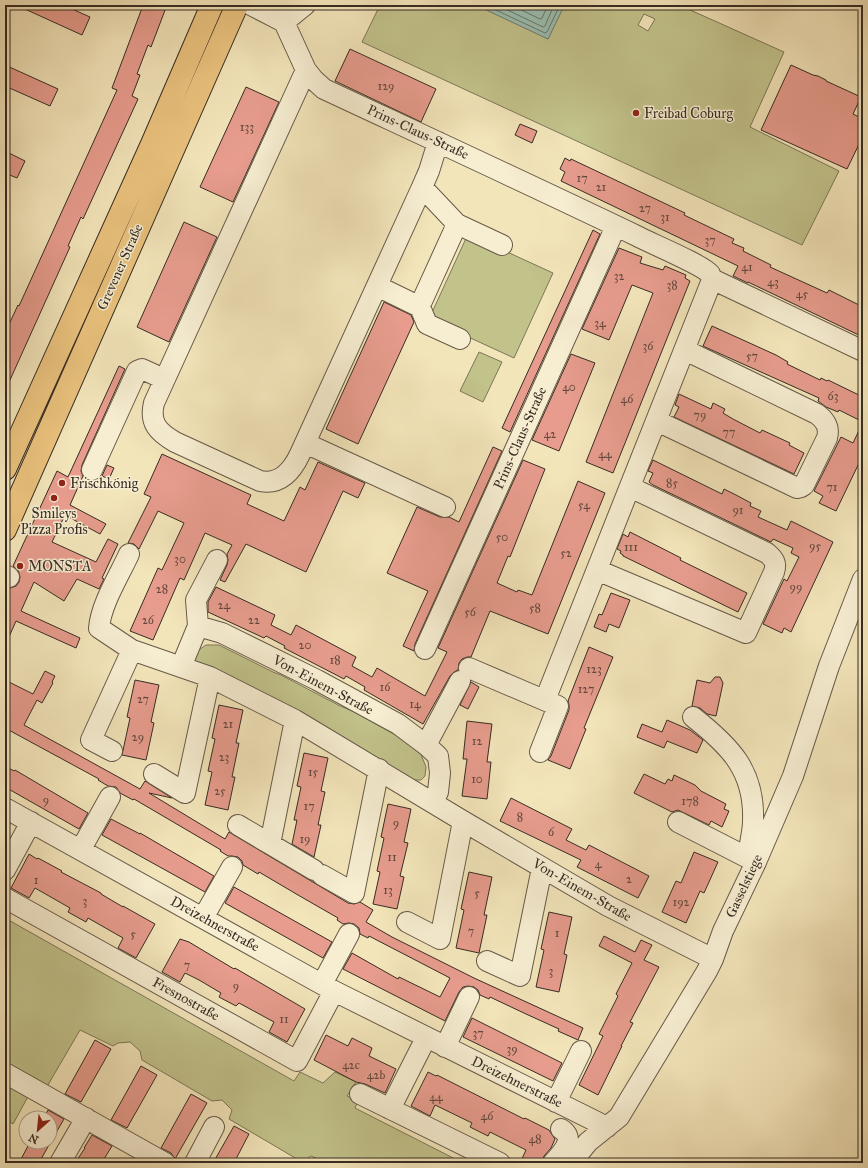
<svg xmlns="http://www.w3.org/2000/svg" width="868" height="1168" viewBox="0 0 868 1168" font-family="'IM FELL Great Primer',serif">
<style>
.green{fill:#c2c28b;stroke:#7c7757;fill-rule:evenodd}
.water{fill:#9bbfb2;stroke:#738479}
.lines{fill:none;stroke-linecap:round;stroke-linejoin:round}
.shore{stroke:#69766a;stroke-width:1}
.building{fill:#e79c8d;stroke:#372c23}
.minor-casing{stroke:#665a49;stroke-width:22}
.major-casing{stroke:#372c23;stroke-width:24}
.minor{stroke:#f7eed2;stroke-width:20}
.major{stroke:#eac27d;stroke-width:22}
.poi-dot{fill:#8f2418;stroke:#f7eed2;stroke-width:1.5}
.labels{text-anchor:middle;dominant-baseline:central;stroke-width:3;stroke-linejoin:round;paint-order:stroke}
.number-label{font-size:12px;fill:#63483e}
.poi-label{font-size:14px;fill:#372c23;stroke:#f7eed2;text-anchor:start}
.street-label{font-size:14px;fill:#372c23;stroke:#f7eed2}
</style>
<rect width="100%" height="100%" fill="#f3e5ba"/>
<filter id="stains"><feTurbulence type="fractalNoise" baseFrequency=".005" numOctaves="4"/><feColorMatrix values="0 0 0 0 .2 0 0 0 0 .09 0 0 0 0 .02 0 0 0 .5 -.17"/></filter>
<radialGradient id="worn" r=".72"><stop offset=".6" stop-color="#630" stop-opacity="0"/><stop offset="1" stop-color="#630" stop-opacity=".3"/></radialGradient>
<path class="green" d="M380,5H476L548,39L564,6L562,5H679L784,52L750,127L839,171L802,245L362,42ZM644,14L655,19L648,31L638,25Z
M468,234L553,273L514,358L429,319Z
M479,352L502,362L483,402L460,391Z
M206,645H219L273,672L281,675L340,706L355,712L406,741L420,752L426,767L425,776L421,780H412L193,665L196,652Z
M5,918L294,1081L300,1072L323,1083L335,1072L356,1082L347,1096L358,1101L355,1108L463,1163H325L323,1161L311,1156L302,1162L229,1119L232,1110L222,1100L212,1101L142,1060L140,1051L130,1042L118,1043L113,1046L80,1030L45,1090L5,1067Z
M5,1079L30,1093L13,1124L5,1119Z"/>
<path class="water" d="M476,5H562L564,6L548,39Z"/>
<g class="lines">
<path class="shore" d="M485,5L545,33L547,32L560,5
M497,5L543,27L545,26L554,5
M511,5L540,19L542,18L548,5"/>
</g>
<path class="building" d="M16,5H63L90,17L82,35Z
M148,5H167L151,47L148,45L137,74L140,75L132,96L138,99L83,219L81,217L68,246L70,247L5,391V333L18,305L19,306L117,90L112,88L142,8L146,9Z
M350,49L436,89L421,122L335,81Z
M5,65L58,89L50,106L5,86Z
M791,65L813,75L818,76L826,80V81L861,97L853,114L863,119V136L847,169L761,130Z
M246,87L279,102L233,202L200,187Z
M520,124L537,131L532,143L515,135Z
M5,151L25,161L17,178L5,173Z
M565,158L570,161L571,159L685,213L684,215L734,239L732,243L744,248L743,251L771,265L770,267L827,293L829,290L863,307V337L748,282V283L733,276L738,266L561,181L565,172L560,169Z
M184,222L217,237L169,342L137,327Z
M593,230L600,234L510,432L502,428Z
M619,248L642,257L640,263L663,270L665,266L686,275L685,278L690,281L613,473L586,462L653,293L632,285L609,340L582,329Z
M384,302L411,315L414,322L358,444L326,429Z
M712,326L776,355L788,362L787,364L820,380L821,378L827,381L828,380L863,397V422L839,410L838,412L826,407L818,401L819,398L705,347L703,346Z
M571,354L595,363L559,451L532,440Z
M119,366L125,369L82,465L81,471L83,476L70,505L106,524L100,534L65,515L52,542L96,562L108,539L118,544L102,578L104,579L99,589L77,579L64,601L34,582L21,611L80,638L76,648L16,621L5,646V588H10L16,586L19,582L20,577L18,570L13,566L57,471L68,477Z
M679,394L711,409L713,403L725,409L723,413L733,419L760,433L762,430L790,443L789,445L804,453L794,474L674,417L679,407L675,405Z
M863,422V451L858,460L860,461L836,511L819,503L823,496L814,491L841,437L853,443Z
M493,447L502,451L415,644L414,651L403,646L428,591L387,573L417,507L440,517H449L459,522Z
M162,454L251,495L247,504L284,521L300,487L305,490L318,462L365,483L358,498L343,491L306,572L246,544L225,582L220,580L227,565L228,560L227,554L232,545L205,533L184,580L180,578L153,640L130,631L158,568L162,570L184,523L158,511L139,549L134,544L128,543L151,497L144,494Z
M523,460L545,469L510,557L508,556L497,583L517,592L518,590L532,595L578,481L605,493L548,634L490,611L471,657H467L462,659L459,663L458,670L454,672L450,676L423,724L364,690L365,687L346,676L344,679L284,648L285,646L266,636L264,638L208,612V602L216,587L275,615L271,625L291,635L296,625L356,657L352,666L372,677L377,668L425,696L447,652L438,648Z
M653,460L722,494L724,489L736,495L751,503L750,506L761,511L758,517L787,530L791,521L833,542L791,632L784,628L782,633L763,624L784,579L787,581L799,557L791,553L793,548L773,539L771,542L653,485L649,482L653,473L648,471Z
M107,465L114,468L109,479L102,476Z
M630,532L681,558L680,560L747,593L738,612L623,556V555L620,553L621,551L617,549L623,534L628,537Z
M611,593L630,600L619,628L609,624L606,632L594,627L599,614L602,615Z
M589,647L613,657L584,728L586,729L570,769L548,760L551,756L569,710V705L568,701Z
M45,671L55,676L52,682L53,683L42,703L37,700L24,725L140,789L145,781L172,798L149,793L225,839L229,832L348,903L354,904L360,902L373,910L366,922L392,937L474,978L583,1028L578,1040L558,1031L559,1029L526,1014L490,997L489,999L480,995L478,990L474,987L468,986L463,987L459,992L445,1021L343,969L352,953L398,979L399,977L440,997L450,978L369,936L368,938L360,934L359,928L354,924L349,923L343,924L337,920L338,918L298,895L259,872L258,874L243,865L242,861L238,857L232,856H228L220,851L221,850L134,799L133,800L120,793L116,787L108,786L98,780L99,779L5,728V680L33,694Z
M715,677H720L723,683L716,716L707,714L700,708L692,706L697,680L710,683Z
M135,680L159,685L151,722L154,723L146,760L122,755L130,718L127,717Z
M471,682L479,687L468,709L460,705Z
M219,705L243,710L236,743H239L232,777H235L228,810L205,805L212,772L208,771L215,739L212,738Z
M667,720L690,730L703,740L697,753L667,741L664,748L637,737L642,724L662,732Z
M467,721L492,724L487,762H491L487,799L462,796L467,759H463Z
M304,753L328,758L321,791L325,792L318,825H321L314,857L292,844L297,820H294L301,787L297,786Z
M5,766L14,771L15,770L88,813L79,829L5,787Z
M644,774L665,784L668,779L672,781L674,775L695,785L701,791L726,804L724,809L729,811L722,827L711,821L709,825L678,810L672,812L634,793Z
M511,798L572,829L566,840L586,850L589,845L649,876L638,898L577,867L581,860L500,821Z
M388,804L411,809L404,842L408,843L400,876L404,877L397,909L373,904L380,872L377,871L384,838L381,837Z
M111,819L140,834V833L214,876L205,892L102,835Z
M694,852L718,862L704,893L700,891L686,923L662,912L676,881L681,883Z
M29,854L37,859L38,858L62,871L61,872L101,893V894L123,907V906L155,924L136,958L118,948L123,938L88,918L86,922L68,912L70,908L35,888L29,898L11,888Z
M469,872L492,877L484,915H487L479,953L456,948L464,910L461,909Z
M234,887L332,942L323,958L225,903Z
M549,912L572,917L564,954L567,955L559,992L536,987L544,950L541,949Z
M604,936L635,952L641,940L652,945L644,960L659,967L630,1022L633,1023L621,1046H622L598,1095L579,1085L603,1036L599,1034L618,996L616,994L632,963L599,946Z
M180,939L189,942L234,969L235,968L305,1009L287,1042L269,1032L274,1022L239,1003L236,1006L219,997L221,993L199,980L185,973L180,982L162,972Z
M472,1018L562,1063L553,1081L463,1037Z
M326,1035L348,1046L352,1038L372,1048L369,1056L396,1069L385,1093L365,1084L356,1082L314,1060Z
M95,1040L111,1049L81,1102L65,1094Z
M141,1066L157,1075L127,1128L111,1120Z
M428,1072L436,1076L437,1075L524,1119L525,1118L549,1130L555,1139L551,1148L544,1156L542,1163H520L526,1150L490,1132L488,1136L470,1127L472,1123L435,1105L430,1116L411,1106Z
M191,1094L207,1103L175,1159L171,1153L161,1148Z
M48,1110L64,1119L50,1143L39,1163H19L30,1142H50V1118H44Z
M234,1126L249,1134L237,1157L233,1163H213Z
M92,1135L112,1146L104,1159L101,1163H75L85,1148H84Z"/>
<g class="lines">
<g class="minor-casing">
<path id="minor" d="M251,5L284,22L306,70L314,80L324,89C429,138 533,186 637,236C650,243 703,265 710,274C712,278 712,281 710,285L545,700
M284,22L305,5
M306,70L154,403C149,423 158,432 175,442L260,481C280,485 292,471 300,454L422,187L429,171L438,142
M422,187L457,224L422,301
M457,224L502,245
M712,279L863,351
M377,286L420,307L427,324L460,339
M657,421L797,488L801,487L804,485L827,438C830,427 825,420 817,414L685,350
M305,443L445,507
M92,470L137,371L142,369L164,379
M129,554C119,576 101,604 99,628L132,650L210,677L295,720L463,821L608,906L713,959
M597,570L746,633L774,572C777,563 774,559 767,553L630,487
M5,575L9,577
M198,626L196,600L217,560
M425,649L616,226
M181,667L198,626L222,633L317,680L398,724L426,745L438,756L440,773L438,792L432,802
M469,668L558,706L540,752
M693,717C730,746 755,771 753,821C753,831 750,841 749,851L756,862
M295,720L270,844L314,870
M426,745L460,681
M112,751L91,740L132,650
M154,774L185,793L210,677
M5,808L334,991L607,1127
M678,822L756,862
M238,825L270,844
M81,849L110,797
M5,870L31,822
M322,875L354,893L379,769
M5,898L297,1061L334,991
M203,918L232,867
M407,922L440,939L463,821
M487,961L520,976L542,868
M322,984L349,934
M445,1047L469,997
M5,1073L165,1163
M360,1094L500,1163
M556,1102L581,1051
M390,1109L426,1038
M60,1163L86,1118
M195,1163L214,1127
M553,1163C561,1154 577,1139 561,1129
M571,1163L588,1142L619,1117L707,971L713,959L723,931L756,862L793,776L829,666L863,579"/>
</g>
<g class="major-casing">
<path id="major" d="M5,469L152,144L212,5
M5,530L237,5"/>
</g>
<use href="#minor" class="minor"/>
<use href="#major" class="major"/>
</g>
<g class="poi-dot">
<circle cx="636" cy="113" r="4"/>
<circle cx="62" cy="483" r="4"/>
<circle cx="54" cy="498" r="4"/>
<circle cx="20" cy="566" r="4"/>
</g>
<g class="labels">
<g class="number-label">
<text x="386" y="86">129</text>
<text x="247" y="127">133</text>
<text x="582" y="178">17</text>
<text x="601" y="187">21</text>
<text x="645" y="208">27</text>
<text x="665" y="217">31</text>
<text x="710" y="240">37</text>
<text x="747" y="267">41</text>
<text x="619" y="276">32</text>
<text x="773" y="282">43</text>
<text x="672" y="285">38</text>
<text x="802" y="294">45</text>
<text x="600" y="323">34</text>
<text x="648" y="346">36</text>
<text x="752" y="356">57</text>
<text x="569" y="387">40</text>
<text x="833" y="396">63</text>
<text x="627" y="399">46</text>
<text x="700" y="415">79</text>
<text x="729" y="432">77</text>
<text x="550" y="434">42</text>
<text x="605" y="454">44</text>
<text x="672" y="483">85</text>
<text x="832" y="487">71</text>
<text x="584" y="505">54</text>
<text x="738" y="510">91</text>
<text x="502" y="537">50</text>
<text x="815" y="546">95</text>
<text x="631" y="547">111</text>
<text x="566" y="553">52</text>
<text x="180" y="559">30</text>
<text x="796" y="587">99</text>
<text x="162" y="589">28</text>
<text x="224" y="605">24</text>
<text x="535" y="608">58</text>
<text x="470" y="612">56</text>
<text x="148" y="620">26</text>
<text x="254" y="620">22</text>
<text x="305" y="645">20</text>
<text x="335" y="660">18</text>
<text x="594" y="669">123</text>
<text x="385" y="687">16</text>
<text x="586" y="689">127</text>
<text x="143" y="699">27</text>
<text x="415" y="704">14</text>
<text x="228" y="724">21</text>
<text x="138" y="737">29</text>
<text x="477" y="741">12</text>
<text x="224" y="757">23</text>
<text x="313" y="772">15</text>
<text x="477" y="779">10</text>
<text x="220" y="791">25</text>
<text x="46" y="800">9</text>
<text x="690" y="801">178</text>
<text x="309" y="806">17</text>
<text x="520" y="817">8</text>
<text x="396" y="823">9</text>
<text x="551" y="832">6</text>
<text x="305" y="839">19</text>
<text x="392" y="857">11</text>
<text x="598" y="864">4</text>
<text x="629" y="879">2</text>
<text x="36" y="880">1</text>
<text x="388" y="890">13</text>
<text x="477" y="893">5</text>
<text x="85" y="901">3</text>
<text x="681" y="902">192</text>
<text x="471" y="931">7</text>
<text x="557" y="933">1</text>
<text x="133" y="934">5</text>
<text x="187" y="965">7</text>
<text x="551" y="971">3</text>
<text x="236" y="986">9</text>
<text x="284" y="1019">11</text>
<text x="478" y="1033">37</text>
<text x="512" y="1049">39</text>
<text x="351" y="1065">42c</text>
<text x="376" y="1075">42b</text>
<text x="436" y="1097">44</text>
<text x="487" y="1116">46</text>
<text x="535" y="1139">48</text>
</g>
<g class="poi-label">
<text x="644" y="113">Freibad Coburg</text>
<text x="70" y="483">Frischkönig</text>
<text x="54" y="513" text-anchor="middle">Smileys<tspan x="54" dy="16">Pizza Profis</tspan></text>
<text x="28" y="566">MONSTA</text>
</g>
<g class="street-label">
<text transform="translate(418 132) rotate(25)">Prins-Claus-Straße</text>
<text transform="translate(120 267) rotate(-66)">Grevener Straße</text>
<text transform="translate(520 438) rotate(-66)">Prins-Claus-Straße</text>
<text transform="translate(323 685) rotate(28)">Von-Einem-Straße</text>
<text transform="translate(744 886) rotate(-65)">Gasselstiege</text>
<text transform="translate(582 890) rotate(30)">Von-Einem-Straße</text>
<text transform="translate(215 924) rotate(29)">Dreizehnerstraße</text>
<text transform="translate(186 999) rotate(29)">Fresnostraße</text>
<text transform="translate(517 1082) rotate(26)">Dreizehnerstraße</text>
</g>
</g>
<rect width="868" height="1168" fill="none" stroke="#f3e5ba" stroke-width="20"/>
<rect x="6" y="6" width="856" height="1156" fill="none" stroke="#372c23" stroke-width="2"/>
<rect x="10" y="10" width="848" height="1148" fill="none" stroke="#372c23"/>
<g transform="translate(38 1130) rotate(207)"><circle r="19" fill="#f7eed2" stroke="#aaa08c"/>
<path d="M0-3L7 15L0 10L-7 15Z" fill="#8f2418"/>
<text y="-6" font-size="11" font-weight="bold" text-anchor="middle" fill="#372c23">N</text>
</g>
<rect width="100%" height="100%" filter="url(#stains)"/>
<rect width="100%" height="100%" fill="url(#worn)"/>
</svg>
